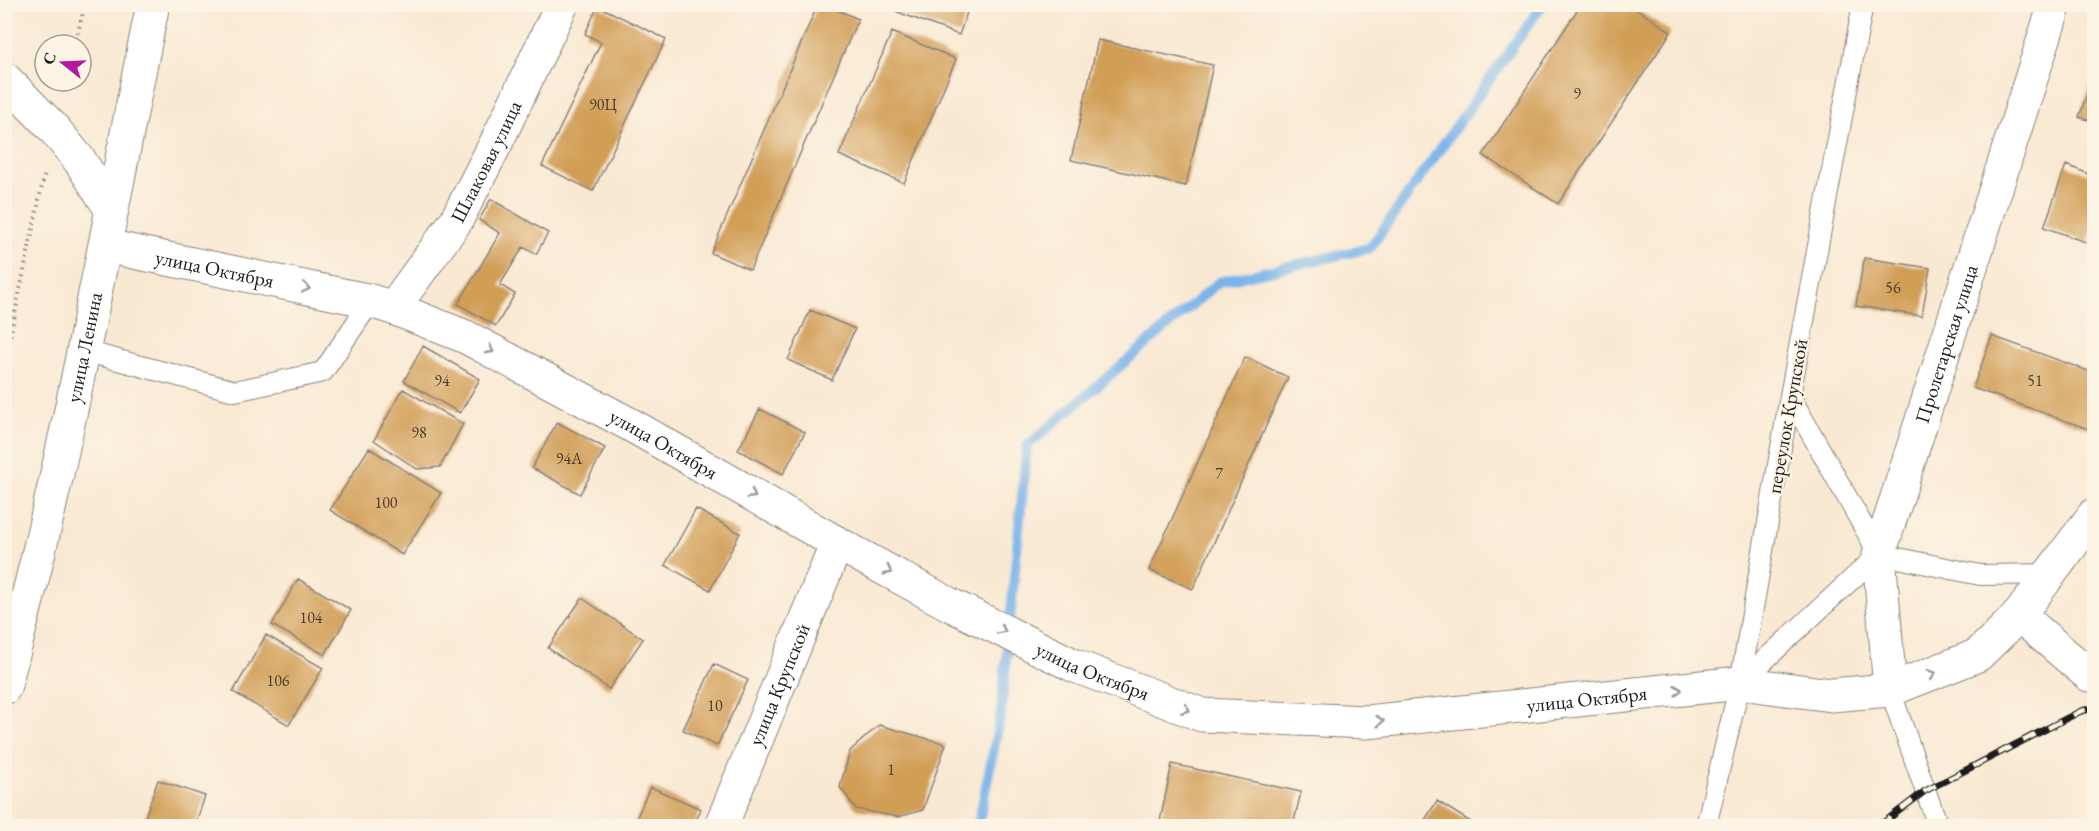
<svg xmlns="http://www.w3.org/2000/svg" width="2099" height="831" viewBox="0 0 2099 831" font-family="'EB Garamond',serif">
<style>
.lines{fill:none;stroke-linecap:round;stroke-linejoin:round}
.stream{stroke:#79b4ea;stroke-width:10}
.building{fill:#d19e57}
.service-casing{stroke:#8a8278;stroke-width:22}
.minor-casing{stroke:#8a8278;stroke-width:35}
.tertiary-casing{stroke:#8a8278;stroke-width:35}
.path{stroke:#8a8278;stroke-width:4;stroke-dasharray:1.5 4.5;stroke-linecap:butt}
.service{stroke:#fff;stroke-width:20}
.minor{stroke:#fff;stroke-width:33}
.tertiary{stroke:#fff;stroke-width:33}
.rail-casing{stroke:#1c1c1c;stroke-width:7}
.rail{stroke:#fcf5e5;stroke-width:4.5;stroke-dasharray:14;stroke-linecap:butt}
.oneway{stroke:#999}
.labels{text-anchor:middle;dominant-baseline:central;stroke-width:4.5;stroke-linejoin:round;paint-order:stroke}
.number-label{font-size:16px;fill:#493c2b}
.street-label{font-size:20px;fill:#1c1c1c;stroke:#fcf5e5}
</style>
<rect width="100%" height="100%" fill="#fcf5e5"/>
<filter id="ink" filterUnits="userSpaceOnUse"><feTurbulence type="fractalNoise" baseFrequency=".0167" numOctaves="2"/><feDisplacementMap in="SourceGraphic" scale="12" xChannelSelector="R" yChannelSelector="G"/><feConvolveMatrix kernelMatrix="1 2 1 2 8 2 1 2 1" color-interpolation-filters="sRGB"/></filter>
<filter id="wash" filterUnits="userSpaceOnUse"><feTurbulence type="fractalNoise" baseFrequency=".008" numOctaves="4" result="noise"/><feDisplacementMap in="SourceGraphic" scale="24" xChannelSelector="R" yChannelSelector="G"/><feGaussianBlur stdDeviation="1.35" result="paint"/><feColorMatrix in="noise" values="0 0 0 0 0 0 0 0 0 0 0 0 0 0 0 0 0 1.4 0 .05"/><feComposite in="paint" operator="in"/></filter>
<g filter="url(#wash)">
<rect width="100%" height="100%" fill="#f9e9d3"/>
<g class="lines">
<path class="stream" d="M978,826L1001,713L1027,446L1219,282L1370,248L1543,4"/>
</g>
<g id="blocks">
<path class="building" d="M818,4H824L858,19L750,270L711,253Z
M897,4H970L959,35L895,11Z
M1581,4H1629L1671,32L1558,204L1483,155Z
M598,6L666,39L593,191L542,166L601,42L585,34Z
M892,32L956,59L904,183L839,155Z
M1098,40L1213,65L1186,186L1071,160Z
M2094,74V122L2079,117Z
M2066,165L2094,176V226L2088,243L2044,227Z
M491,199L548,233L536,254L523,247L500,285L515,294L496,326L458,304L500,233L479,220Z
M1864,258L1930,268L1922,316L1856,306Z
M810,310L855,329L832,380L788,360Z
M1992,336L2094,373V431L1973,388Z
M423,346L480,379L460,413L404,381Z
M1245,357L1288,377L1193,589L1149,570Z
M403,389L463,424L440,467L417,469L374,440Z
M760,409L805,432L783,474L738,450Z
M557,422L605,448L580,494L532,468Z
M369,448L441,493L402,555L330,510Z
M696,509L740,533L710,590L665,565Z
M298,579L351,610L325,655L272,625Z
M582,598L643,639L609,689L548,648Z
M266,635L323,668L289,725L233,692Z
M714,664L748,680L717,746L683,730Z
M879,725L946,744L923,810L898,817L856,809L840,787L850,751Z
M1172,764L1301,792L1293,826H1225L1204,822L1203,826H1159Z
M158,780L205,796L195,826H142Z
M650,787L701,809L694,826H633Z
M1437,801L1477,826H1421Z"/>
</g>
</g>
<g filter="url(#ink)">
<use href="#blocks" fill-opacity="0" stroke="#8a8278" stroke-width="1.5"/>
<g class="lines">
<g class="service-casing">
<path id="service" d="M84,351L235,391L323,372L371,301
M1790,396L1879,554
M1740,683L1879,554L1980,575L2051,574
M1890,690L1938,826
M1706,826L1740,683L1790,396L1863,4"/>
</g>
<g class="minor-casing">
<g id="minor">
<path id="s1" d="M105,246L371,301L393,308L466,337L631,425L837,543L949,604L1073,665L1202,715L1367,722L1740,683L1831,695L1890,690L1978,655L2019,615L2094,515"/>
<path id="s2" d="M393,308L456,221L496,143L562,4"/>
<path d="M2019,615L2089,675H2094"/>
<path id="s3" d="M1890,690L1879,554L2055,4"/>
<path id="s4" d="M721,826L837,543"/>
</g>
</g>
<g class="tertiary-casing">
<g id="tertiary">
<path d="M4,78L54,129L80,161L111,209"/>
<path id="s5" d="M4,688C66,463 106,233 153,4"/>
</g>
</g>
<path class="path" d="M75,45L85,4
M63,92L66,81
M4,365L45,172"/>
<use href="#service" class="service"/>
<use href="#minor" class="minor"/>
<use href="#tertiary" class="tertiary"/>
<g class="rail-casing">
<path id="rail" d="M1879,826L1925,791L2081,711L2094,708"/>
</g>
<use href="#rail" class="rail"/>
</g>
<defs><path id="oneway-chevron" d="M-2-3.5L2.5 0L-2 3.5" fill="none" stroke-width="1.6" stroke-linecap="round" stroke-linejoin="round" transform="scale(1.5)"/></defs>
<g class="oneway">
<use href="#oneway-chevron" transform="translate(306 288) rotate(12)"/>
<use href="#oneway-chevron" transform="translate(490 350) rotate(28)"/>
<use href="#oneway-chevron" transform="translate(752 495) rotate(30)"/>
<use href="#oneway-chevron" transform="translate(888 571) rotate(28)"/>
<use href="#oneway-chevron" transform="translate(1002 630) rotate(26)"/>
<use href="#oneway-chevron" transform="translate(1932 674) rotate(-22)"/>
<use href="#oneway-chevron" transform="translate(1678 690) rotate(-6)"/>
<use href="#oneway-chevron" transform="translate(1186 709) rotate(21)"/>
<use href="#oneway-chevron" transform="translate(1380 721) rotate(-6)"/>
</g>
</g>
<g class="labels">
<g class="number-label">
<text x="1577" y="93">9</text>
<text x="603" y="104">90Ц</text>
<text x="1893" y="287">56</text>
<text x="442" y="380">94</text>
<text x="2035" y="380">51</text>
<text x="419" y="432">98</text>
<text x="569" y="458">94А</text>
<text x="1219" y="473">7</text>
<text x="386" y="502">100</text>
<text x="311" y="617">104</text>
<text x="278" y="680">106</text>
<text x="715" y="705">10</text>
<text x="891" y="769">1</text>
</g>
<g class="street-label">
<text stroke="none"><textPath href="#s2" startOffset="174">Шлаковая улица</textPath></text>
<text stroke="none"><textPath href="#s1" startOffset="112">улица Октября</textPath></text>
<text stroke="none"><textPath href="#s3" startOffset="357">Пролетарская улица</textPath></text>
<text stroke="none"><textPath href="#s5" startOffset="350">улица Ленина</textPath></text>
<text transform="translate(1787 416) rotate(-80)">переулок Крупской</text>
<text stroke="none"><textPath href="#s1" startOffset="598">улица Октября</textPath></text>
<text stroke="none"><textPath href="#s1" startOffset="1084">улица Октября</textPath></text>
<text stroke="none"><textPath href="#s4" startOffset="153">улица Крупской</textPath></text>
<text stroke="none"><textPath href="#s1" startOffset="1588">улица Октября</textPath></text>
</g>
</g>
<rect width="2099" height="831" fill="none" stroke="#fcf5e5" stroke-width="24"/>
<g transform="translate(63 63) rotate(288)"><circle r="28" fill="#fcf5e5" stroke="#a29e95" stroke-width="1.5"/>
<path d="M0-4.5L10 22L0 15L-10 22Z" fill="#b5179e"/>
<text y="-9" font-size="16" font-weight="bold" text-anchor="middle" fill="#1c1c1c">С</text>
</g>
</svg>
